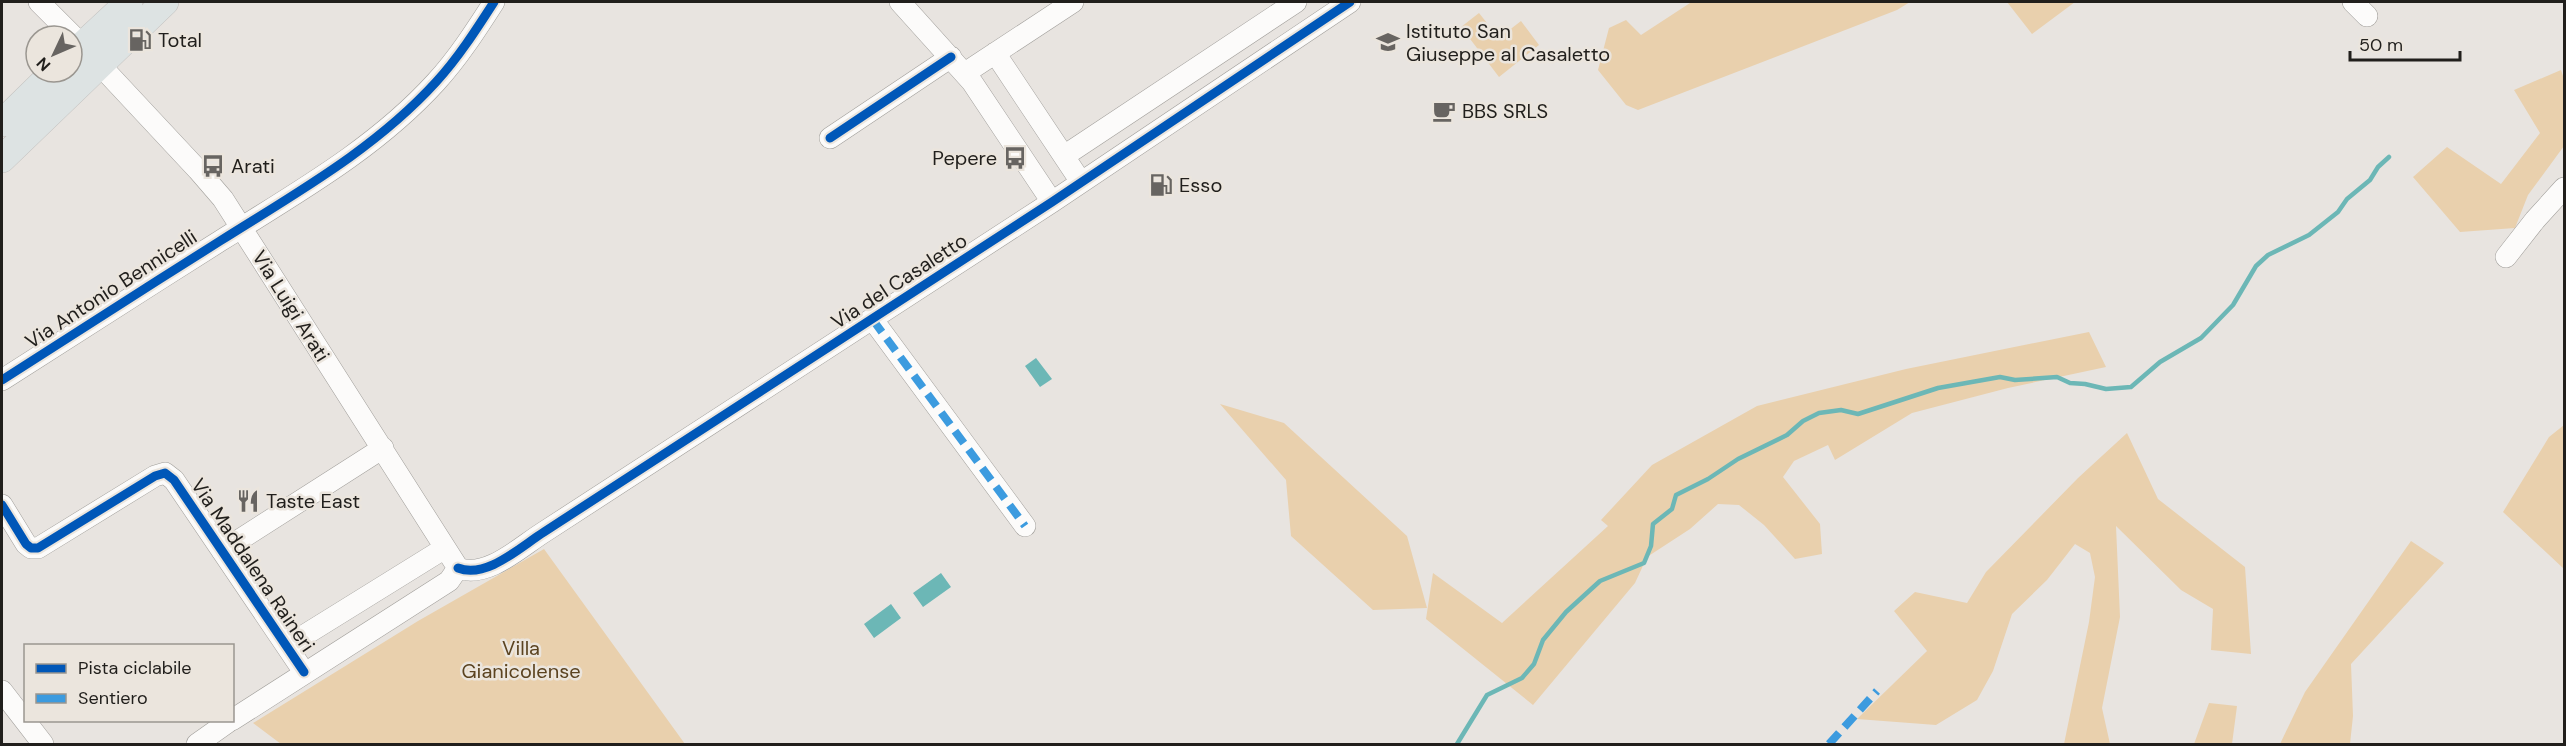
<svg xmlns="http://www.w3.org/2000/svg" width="2566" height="746" viewBox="0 0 2566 746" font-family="'DM Sans',sans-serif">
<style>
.green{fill:#e9d0ad}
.water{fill:#6cb7b6}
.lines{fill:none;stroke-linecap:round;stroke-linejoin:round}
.stream{stroke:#6cb7b6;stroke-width:4.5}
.minor-casing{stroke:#a09e9a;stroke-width:22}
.major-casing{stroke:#c2c0be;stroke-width:28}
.minor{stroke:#fcfbfa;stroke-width:21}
.major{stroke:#dde3e3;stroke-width:27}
.quiet{stroke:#3c9bdf;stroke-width:8;stroke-dasharray:15 8;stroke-linecap:butt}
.cycleway-casing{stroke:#ebe5dd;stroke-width:13}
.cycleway{stroke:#0057b8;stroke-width:9}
.labels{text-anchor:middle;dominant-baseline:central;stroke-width:5;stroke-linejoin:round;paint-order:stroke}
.poi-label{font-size:20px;fill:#211f1c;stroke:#ebe5dd;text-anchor:start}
.street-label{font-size:20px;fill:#211f1c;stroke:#ebe5dd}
.park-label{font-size:20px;fill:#5b4320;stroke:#ebe5dd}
</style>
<rect width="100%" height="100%" fill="#e8e4e0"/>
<path class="green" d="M1687,2H1910L1897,10L1638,110L1626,105L1598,70L1609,28L1626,20L1641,35L1690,3Z
M2007,2H2075L2032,34Z
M1479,13L1499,38L1521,21L1539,45L1499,77L1461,27Z
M2561,70L2564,79V146L2528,195L2515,228L2460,232L2413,177L2447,147L2501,184L2540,133L2514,90Z
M2089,332L2106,367L2008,388L1912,413L1835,460L1828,445L1794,461L1783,477L1820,524L1822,554L1795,559L1764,525L1739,505L1718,504L1690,529L1647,557L1635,583L1533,705L1426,619L1433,573L1502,623L1608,526L1601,520L1652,465L1757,406L1906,369Z
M1220,404L1284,423L1407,536L1427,608L1373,610L1291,536L1286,480Z
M2564,425V569L2503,512L2549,437Z
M2127,433L2158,499L2245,567L2251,654L2211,650L2213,609L2181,590L2116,526L2120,617L2102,708L2110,744H2064L2089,622L2095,577L2090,553L2075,544L2047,580L2012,614L1993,671L1977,700L1936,725L1857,719L1927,651L1894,611L1915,592L1967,603L1986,572L2078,478Z
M2411,541L2444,563L2351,664L2353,716L2350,744H2280L2305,692Z
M544,549L685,744H281L253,723L418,621Z
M2209,703L2237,706L2232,744H2194Z"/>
<path class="water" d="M1036,358L1052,379L1040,387L1025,366Z
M941,573L951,587L923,607L913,593Z
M891,604L901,618L874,638L864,624Z"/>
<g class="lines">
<path class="stream" d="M1457,744L1487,695L1522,678L1534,664L1543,640L1566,612L1600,581L1644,563L1651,546L1653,524L1672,509L1676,495L1708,479L1738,459L1787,435L1803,421L1819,413L1841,410L1858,414L1938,388L2000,377L2015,380L2057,377L2070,383L2085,384L2106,389L2131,387L2160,362L2201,338L2233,305L2256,266L2268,255L2309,235L2338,212L2347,199L2370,180L2378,167L2389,157"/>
<g class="minor-casing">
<path id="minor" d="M39,2L82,45
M900,2L972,82L1052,202
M2353,2L2367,16
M995,53L1081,182
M99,64L198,170L223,199L458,568
M965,73L1073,2
M830,138L951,57
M1064,156L1296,2
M2506,257L2535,220L2564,188
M873,320L1025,526
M2,380C74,334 147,287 220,241C296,193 375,149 436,82C458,58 476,30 494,2
M2,505L26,544L31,548H38L155,476L165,473L174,480L304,672
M222,551L383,448
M458,568C487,579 520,547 544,532L1052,202L1350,2
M287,646L445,548
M2,691L43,744
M232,720L449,581L458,568
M197,744L231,720"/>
</g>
<g class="major-casing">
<path id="major" d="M72,55L129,2
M2,123L54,72
M2,159L165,2"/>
</g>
<use href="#minor" class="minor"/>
<use href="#major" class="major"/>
<path class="quiet" d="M873,320L1025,526
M1829,744L1877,691"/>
<g class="cycleway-casing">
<path id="cycleway" d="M830,138L951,57
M2,380C74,334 147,287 220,241C296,193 375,149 436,82C458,58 476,30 494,2
M2,505L26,544L31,548H38L155,476L165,473L174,480L304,672
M458,568C487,579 520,547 544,532L1052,202L1350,2"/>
</g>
<use href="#cycleway" class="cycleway"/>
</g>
<defs>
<g id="fuel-bare" transform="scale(1.8)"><path d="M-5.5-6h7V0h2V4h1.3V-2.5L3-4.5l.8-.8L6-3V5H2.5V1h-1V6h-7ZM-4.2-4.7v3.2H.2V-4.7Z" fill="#676461" stroke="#ebe5dd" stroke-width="2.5" paint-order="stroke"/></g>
<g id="school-bare" transform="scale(1.8)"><path d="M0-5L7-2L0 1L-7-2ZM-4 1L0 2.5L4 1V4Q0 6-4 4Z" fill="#676461" stroke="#ebe5dd" stroke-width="2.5" paint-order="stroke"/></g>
<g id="cafe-bare" transform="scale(1.8)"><path d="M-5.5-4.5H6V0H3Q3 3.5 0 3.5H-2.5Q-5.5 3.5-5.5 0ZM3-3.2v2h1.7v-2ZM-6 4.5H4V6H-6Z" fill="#676461" stroke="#ebe5dd" stroke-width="2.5" paint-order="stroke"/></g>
<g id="bus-bare" transform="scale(1.8)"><path d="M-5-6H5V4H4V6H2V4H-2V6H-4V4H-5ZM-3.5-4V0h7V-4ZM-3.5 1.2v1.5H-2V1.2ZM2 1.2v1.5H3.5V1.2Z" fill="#676461" stroke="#ebe5dd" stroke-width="2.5" paint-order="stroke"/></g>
<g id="restaurant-bare" transform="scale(1.8)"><path d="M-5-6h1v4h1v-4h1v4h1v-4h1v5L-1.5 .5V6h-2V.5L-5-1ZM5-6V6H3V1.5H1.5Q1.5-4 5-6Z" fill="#676461" stroke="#ebe5dd" stroke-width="2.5" paint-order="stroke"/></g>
</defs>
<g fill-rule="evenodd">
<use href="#fuel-bare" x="140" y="40"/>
<use href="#school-bare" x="1388" y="42"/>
<use href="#cafe-bare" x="1444" y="111"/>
<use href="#bus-bare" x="1015" y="158"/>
<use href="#bus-bare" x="213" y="166"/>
<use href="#fuel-bare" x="1161" y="185"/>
<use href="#restaurant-bare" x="248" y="501"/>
</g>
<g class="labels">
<g class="poi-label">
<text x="1406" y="31">Istituto San<tspan x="1406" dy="23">Giuseppe al Casaletto</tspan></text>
<text x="158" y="40">Total</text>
<text x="1462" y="111">BBS SRLS</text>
<text x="997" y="158" text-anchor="end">Pepere</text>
<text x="231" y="166">Arati</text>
<text x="1179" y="185">Esso</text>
<text x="266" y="501">Taste East</text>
</g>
<g class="street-label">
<text transform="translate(899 281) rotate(-33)">Via del Casaletto</text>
<text transform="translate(111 289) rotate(-33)">Via Antonio Bennicelli</text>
<text transform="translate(291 306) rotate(58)">Via Luigi Arati</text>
<text transform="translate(253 565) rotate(56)">Via Maddalena Raineri</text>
</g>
<g class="park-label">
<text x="521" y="648">Villa<tspan x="521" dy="23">Gianicolense</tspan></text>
</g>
</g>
<rect width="2566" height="746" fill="none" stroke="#211f1c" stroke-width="6"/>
<rect x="24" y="644" width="210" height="78" fill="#ebe5dd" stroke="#9a9690" stroke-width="1.5"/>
<rect x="36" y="664" width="30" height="9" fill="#0057b8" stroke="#9a9690" stroke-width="1.5"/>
<text x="78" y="674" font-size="18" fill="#211f1c">Pista ciclabile</text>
<rect x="36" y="694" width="30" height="9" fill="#3c9bdf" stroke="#9a9690" stroke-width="1.5"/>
<text x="78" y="704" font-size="18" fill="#211f1c">Sentiero</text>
<g transform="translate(54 54) rotate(226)"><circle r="28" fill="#ebe5dd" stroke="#9a9690" stroke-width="1.5"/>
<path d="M0-4.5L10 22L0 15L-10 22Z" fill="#676461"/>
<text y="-9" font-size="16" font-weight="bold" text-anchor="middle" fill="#211f1c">N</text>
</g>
<path d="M2350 51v9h110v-9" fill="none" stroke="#211f1c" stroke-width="3"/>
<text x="2359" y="51" font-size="18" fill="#211f1c" stroke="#ebe5dd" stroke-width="4.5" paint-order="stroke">50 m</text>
</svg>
